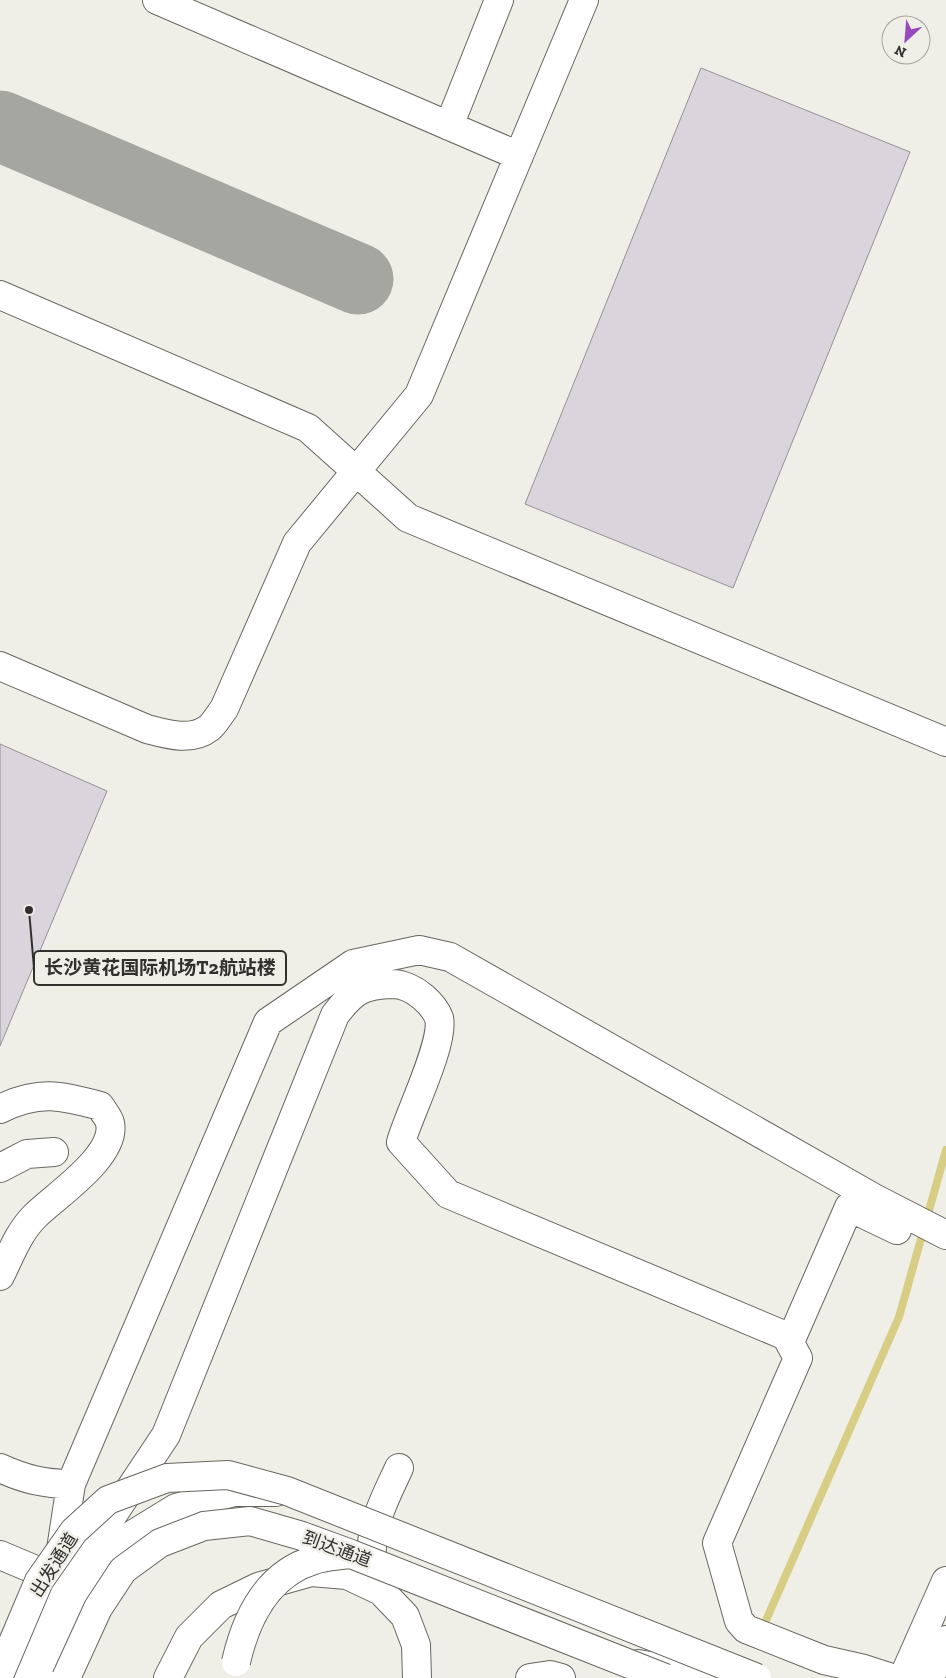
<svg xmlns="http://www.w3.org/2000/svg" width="946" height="1678" viewBox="0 0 946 1678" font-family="'Zilla Slab','Noto Sans SC',serif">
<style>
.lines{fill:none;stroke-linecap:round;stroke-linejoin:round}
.stream{stroke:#d7cd84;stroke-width:8}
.taxiway{stroke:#a6a6a0;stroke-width:71}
.building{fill:#dad5dc;stroke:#949097}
.minor-casing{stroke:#67665f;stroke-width:30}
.minor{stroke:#fff;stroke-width:28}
.minor-bridge-casing{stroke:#67665f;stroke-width:30;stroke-linecap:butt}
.minor-bridge{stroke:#fff;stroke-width:28}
.labels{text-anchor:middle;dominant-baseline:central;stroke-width:5;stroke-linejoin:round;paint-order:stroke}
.street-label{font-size:18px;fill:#31302d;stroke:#f0efe7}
.leader{fill:none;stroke:#31302d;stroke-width:2}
.callout-dot{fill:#31302d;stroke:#f0efe7;stroke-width:2}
.callout{fill:#f0efe7;stroke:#31302d;stroke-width:2}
.callout-label{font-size:19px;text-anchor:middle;font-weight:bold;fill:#31302d}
</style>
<rect width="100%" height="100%" fill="#f0efe7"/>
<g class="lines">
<path class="stream" d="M764,1625L899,1317L946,1150"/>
<path class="taxiway" d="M0,126L358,279"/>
</g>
<path class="building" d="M701,68L910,152L733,588L525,504Z
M0,744L107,791L0,1046Z"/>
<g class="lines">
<g class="minor-casing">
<path id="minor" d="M157,0L519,156
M449,126L499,0
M0,295L308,428L408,518L946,742
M0,666L147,729C166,734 191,742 209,728C215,723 219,715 224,709L297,543L419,395L584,0
M0,1109C38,1090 61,1095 100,1106C103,1111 109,1118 110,1123C117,1156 55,1196 35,1216C18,1233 10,1256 0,1276
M0,1168L27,1154L54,1152
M790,1342L849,1207L897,1230
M0,1468C24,1479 44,1484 71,1484
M0,1555L57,1579
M60,1556L71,1484L268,1022L353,964L419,950L450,957L874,1198L946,1235
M378,1582C361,1540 382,1505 399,1468
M638,1664L731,1678
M21,1678L54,1603L166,1435L335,1015C353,991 362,985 392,984C403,984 415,990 423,997C430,1003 436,1010 439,1018C445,1042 409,1114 401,1142L448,1194L786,1336L798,1358L717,1543L739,1621L746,1629L824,1660L864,1669L892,1678
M48,1678L72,1622L100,1573L132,1535L176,1508L234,1492H276
M168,1678L189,1637L221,1605L258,1587L311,1572L347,1575L381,1591L405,1616L416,1645L417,1678
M530,1678L550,1675L561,1678
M903,1678L946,1581
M930,1678L946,1640"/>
</g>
<use href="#minor" class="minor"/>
<g class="minor-bridge-casing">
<path id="minor-bridge" d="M236,1662C246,1618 267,1574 314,1560C325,1556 338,1556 349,1554
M0,1673L39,1581L74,1531L108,1500L167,1478L228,1475L287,1491L757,1678
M66,1678L98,1608L123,1570L160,1543L204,1526L250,1521L302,1536L351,1554L665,1678"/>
</g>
<use href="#minor-bridge" class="minor-bridge"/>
</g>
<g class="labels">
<g class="street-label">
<text transform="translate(337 1549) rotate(20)">到达通道</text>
<text transform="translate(54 1565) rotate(-58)">出发通道</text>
</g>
</g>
<path class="leader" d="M29 910L34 968"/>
<circle class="callout-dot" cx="29" cy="910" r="5"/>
<rect class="callout" x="34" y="951" width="252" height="34" rx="5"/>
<g class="callout-label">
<text x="160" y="974">长沙黄花国际机场T2航站楼</text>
</g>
<g transform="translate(906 40) rotate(206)"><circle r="24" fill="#f0efe7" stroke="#a4a39d"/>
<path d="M0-4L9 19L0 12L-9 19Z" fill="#964bbd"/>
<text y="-8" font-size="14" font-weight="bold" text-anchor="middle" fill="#31302d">N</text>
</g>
</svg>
